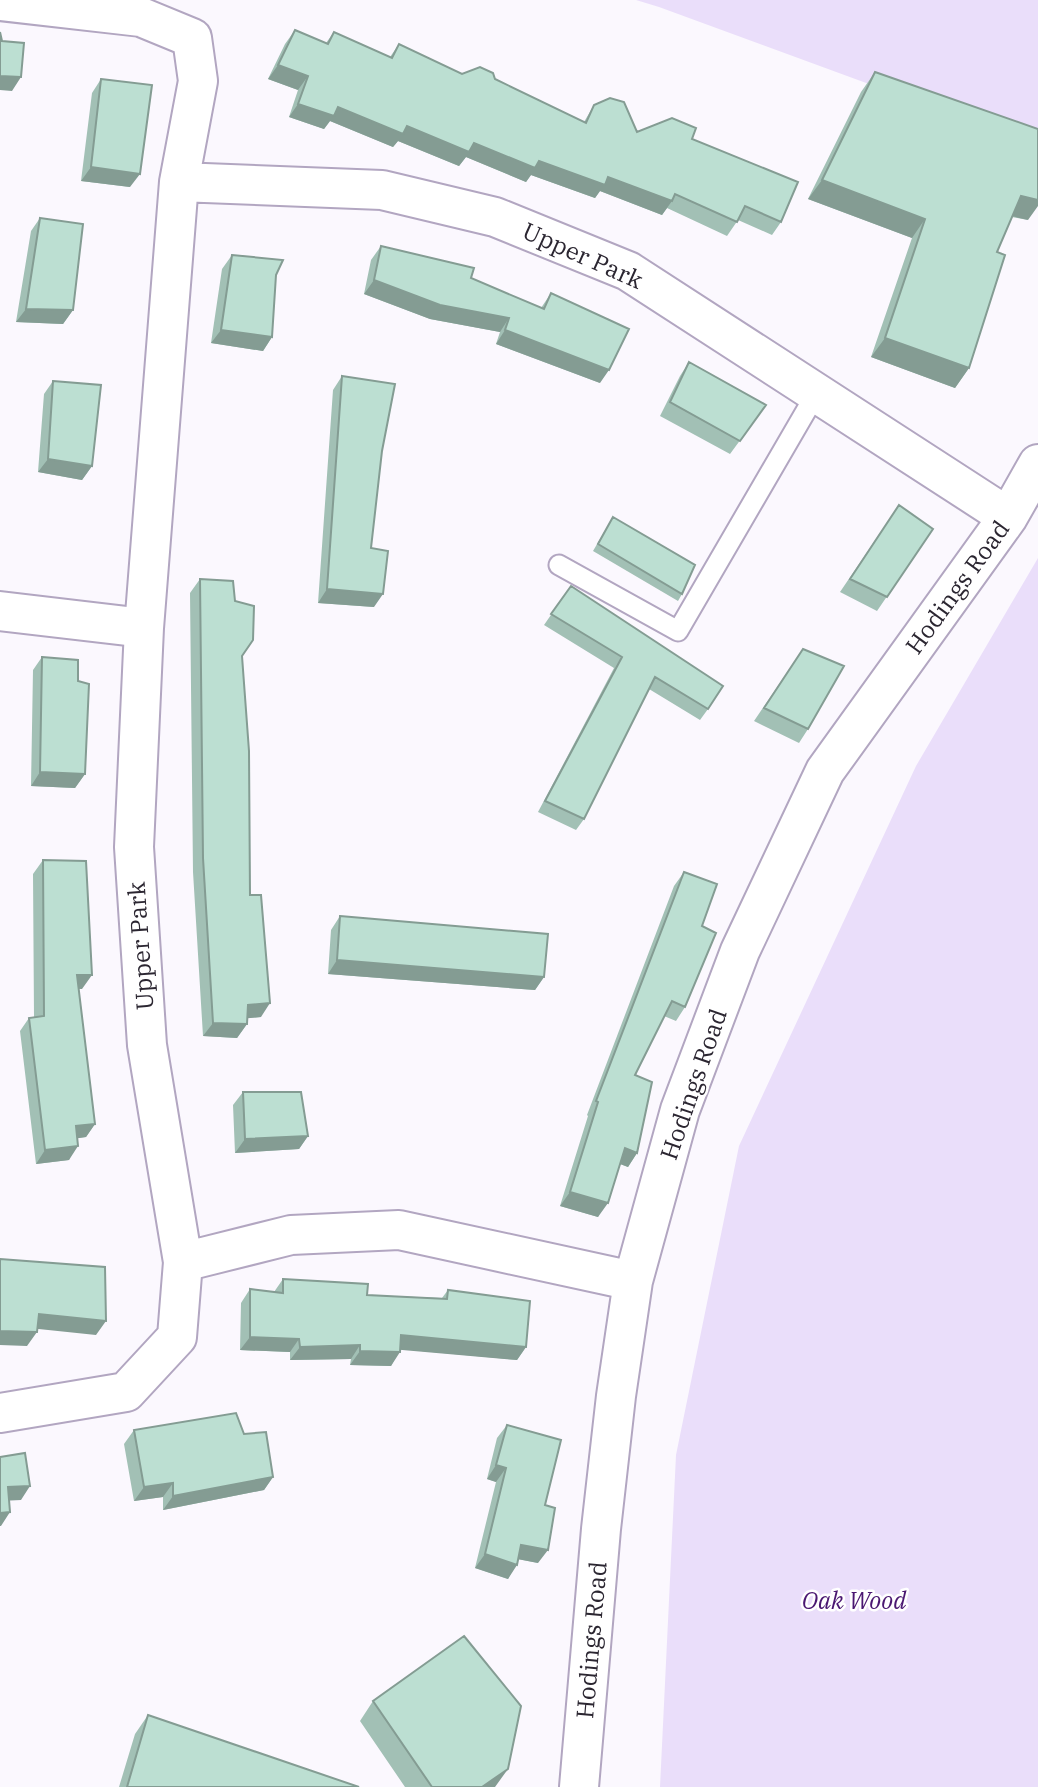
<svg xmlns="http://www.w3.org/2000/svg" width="1038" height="1787" viewBox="0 0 1038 1787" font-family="'IBM Plex Serif',serif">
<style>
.green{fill:#eadefa}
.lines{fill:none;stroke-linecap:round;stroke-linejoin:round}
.service-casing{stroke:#b2a6c1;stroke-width:23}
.minor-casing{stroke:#b2a6c1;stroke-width:42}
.service{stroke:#fff;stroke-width:19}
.minor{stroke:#fff;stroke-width:38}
.wall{fill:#a2c0b5}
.shaded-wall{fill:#849c93}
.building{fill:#bcdfd2;stroke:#849c93;stroke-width:2}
.labels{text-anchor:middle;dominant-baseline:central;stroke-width:5;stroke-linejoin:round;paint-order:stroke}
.street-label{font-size:24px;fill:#2b2631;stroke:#fff}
.park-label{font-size:24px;font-style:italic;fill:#4a1771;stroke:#fff}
</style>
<rect width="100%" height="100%" fill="#fbf8fe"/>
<path class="green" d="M636,0H1038V146L659,7Z
M1038,558V1787H660L676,1455L739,1146L916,766Z"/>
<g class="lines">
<g class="service-casing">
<path id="service" d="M559,565L678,631L817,392"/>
</g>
<g class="minor-casing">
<path id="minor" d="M0,1L141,17L192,38L198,81L179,182L144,628L134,847L147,1045L183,1262L177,1337L126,1392L0,1413
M179,182L382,190L495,217L628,271L1008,517
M0,611L144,628
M183,1262L291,1235L399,1230L633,1281
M579,1787L601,1529L616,1396L633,1281L680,1110L740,951L825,771L1008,517L1038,464"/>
</g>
<use href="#service" class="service"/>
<use href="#minor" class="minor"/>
</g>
<path class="wall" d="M295,30L326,43L334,32L390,57L399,44L462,74L495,79L584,122L594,105L637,132L692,139L781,222L772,235L738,220L727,236L667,208L662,215L600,191L595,198L531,175L526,182L466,157L459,166L398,141L393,147L330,121L324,129L289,117L298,90L268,79L285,44Z
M875,72L1028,220L1012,217L997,252L969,368L955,388L871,357L912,238L808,199L861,92Z
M101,79L130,187L81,181L92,93Z
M40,218L73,310L63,324L16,322L31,231Z
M381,246L471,278L541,308L551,293L600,383L496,344L500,332L430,319L364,294L371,260Z
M232,255L276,275L272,337L263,351L211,343L222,269Z
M689,362L766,405L730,454L660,416L680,376Z
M342,376L382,451L371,548L374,607L318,603L333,390Z
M53,381L92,466L82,480L38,472L44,394Z
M899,505L933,529L877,611L840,592Z
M613,517L682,594L678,601L593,551Z
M200,579L235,601L242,656L250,895L261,1017L247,1018V1024L237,1038L203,1036L193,872L190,593Z
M571,586L708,709L700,720L649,689L584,819L576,830L538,812L614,668L544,625Z
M803,649L808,729L799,743L754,721Z
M42,657L78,681L85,774L75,788L31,786L33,670Z
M43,860L82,989H79L95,1124L86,1137L78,1138L69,1160L36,1164L20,1031L29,1018L34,1017L33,874Z
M684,872L702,926L685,1007L676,1021L664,1016L635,1075L637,1153L628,1167L620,1164L598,1217L560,1206L588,1116L587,1115L674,886Z
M340,916L544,977L535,990L328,974L331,930Z
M243,1092L308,1136L299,1149L235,1153L233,1105Z
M283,1279L367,1295L442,1298L448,1290L526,1347L517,1360L400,1349L391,1366L350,1365L351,1359L290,1360V1352L240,1350L241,1303L250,1289L274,1292Z
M507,1425L545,1505L538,1563L518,1559L508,1579L475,1568L496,1482L487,1479L497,1438Z
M134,1430L244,1434L273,1477L264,1490L163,1510V1497L134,1501L124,1444Z
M373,1701L495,1787H405L360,1721Z
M148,1715L359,1787H119L135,1734Z"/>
<path class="shaded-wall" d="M278,65L308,76L298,90L268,79Z
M0,76L21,77L12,91L0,90Z
M298,104L338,107L407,126L608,177L672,201L662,215L600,191L595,198L531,175L526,182L466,157L459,166L398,141L393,147L330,121L324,129L289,117Z
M91,167L140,174L130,187L81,181Z
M822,180L925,219L912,238L808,199Z
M1021,196L1038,200V206L1028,220L1007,215Z
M374,280L509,318L500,332L430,319L364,294Z
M26,309L73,310L63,324L16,322Z
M221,330L272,337L263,351L211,343Z
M505,330L609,370L600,383L496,344Z
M885,338L969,368L955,388L871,357Z
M48,459L92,466L82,480L38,472Z
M327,589L383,594L374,607L318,603Z
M40,772L85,774L75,788L31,786Z
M337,960L544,977L535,990L328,974Z
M77,975H92L82,989L67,988Z
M270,1003L261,1017L239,1019L248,1005Z
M213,1023L247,1024L237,1038L203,1036Z
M95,1124L86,1137L66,1140L76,1126Z
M308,1136L299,1149L235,1153L245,1139Z
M78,1146L69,1160L36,1164L45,1150Z
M625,1148L637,1153L628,1167L615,1162Z
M570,1192L608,1203L598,1217L560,1206Z
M39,1314L106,1321L96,1335L29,1328Z
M0,1331L37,1332L27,1346L0,1345Z
M401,1335L526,1347L517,1360L391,1349Z
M250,1337L299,1339L290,1352L240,1350Z
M360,1345L351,1359L290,1360L300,1347Z
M360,1351L400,1352L391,1366L350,1365Z
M496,1465L506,1468L496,1482L487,1479Z
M273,1477L264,1490L163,1510L173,1496Z
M173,1483L163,1497L134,1501L144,1487Z
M30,1486L21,1500L0,1501L8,1487Z
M10,1512L1,1526H0V1513Z
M521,1545L548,1550L538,1563L512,1558Z
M485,1554L517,1565L508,1579L475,1568Z
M508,1769L495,1787H482Z"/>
<path class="building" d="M295,30L328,44L334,32L392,58L399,44L462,74L480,67L493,73L495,79L586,123L594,105L610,98L624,102L637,132L672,118L696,128L692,139L798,182L781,222L745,206L737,222L675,194L672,201L608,177L605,185L539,161L535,168L474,143L469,152L407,126L403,134L338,107L334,116L298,104L308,76L278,65Z
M0,32L2,41L24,43L21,77L0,76Z
M875,72L1038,129V200L1021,196L997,252L1005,255L969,368L885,338L925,219L822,180Z
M101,79L152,85L140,174L91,167Z
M40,218L83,224L73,310L26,309Z
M381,246L474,268L471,278L544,309L551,293L629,329L609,370L505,330L509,318L440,305L374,280Z
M232,255L283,260L276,275L272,337L221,330Z
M689,362L766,405L740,441L670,402Z
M342,376L395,384L382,451L371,548L388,551L383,594L327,589Z
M53,381L101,385L92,466L48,459Z
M899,505L933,529L887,597L850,579Z
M613,517L695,565L682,594L598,544Z
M200,579L233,581L235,601L254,606L253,640L242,656L249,751L250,895H261L270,1003L248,1005L247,1024L213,1023L203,858Z
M571,586L723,686L708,709L655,677L584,819L545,801L622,657L551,614Z
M803,649L844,666L808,729L764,708Z
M42,657L78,660V681L89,684L85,774L40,772Z
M43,860L86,861L92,975H77L95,1124L76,1126L78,1146L45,1150L29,1018L44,1016Z
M684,872L717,884L702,926L716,933L685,1007L672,1001L635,1075L652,1082L637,1153L625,1148L608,1203L570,1192L598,1102L596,1101Z
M340,916L548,934L544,977L337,960Z
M243,1092H301L308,1136L245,1139Z
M0,1259L105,1267L106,1321L39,1314L37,1332L0,1331Z
M283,1279L368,1284L367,1295L447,1299L448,1290L530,1301L526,1347L401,1335L400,1352L360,1351V1345L300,1347L299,1339L250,1337V1289L283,1293Z
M236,1413L244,1434L266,1432L273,1477L173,1496V1483L144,1487L134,1430Z
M507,1425L561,1440L545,1505L555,1508L548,1550L521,1545L517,1565L485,1554L506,1468L496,1465Z
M25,1453L30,1486L8,1487L10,1512L0,1513V1457Z
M464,1636L521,1706L508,1769L482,1787H432L373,1701Z
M148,1715L359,1787H127Z"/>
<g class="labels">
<g class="street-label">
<text transform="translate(583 255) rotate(24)">Upper Park</text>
<text transform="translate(957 587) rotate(-54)">Hodings Road</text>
<text transform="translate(140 946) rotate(-94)">Upper Park</text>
<text transform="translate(693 1084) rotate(-71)">Hodings Road</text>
<text transform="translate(591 1640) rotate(-85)">Hodings Road</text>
</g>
<g class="park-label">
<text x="854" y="1600">Oak Wood</text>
</g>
</g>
</svg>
